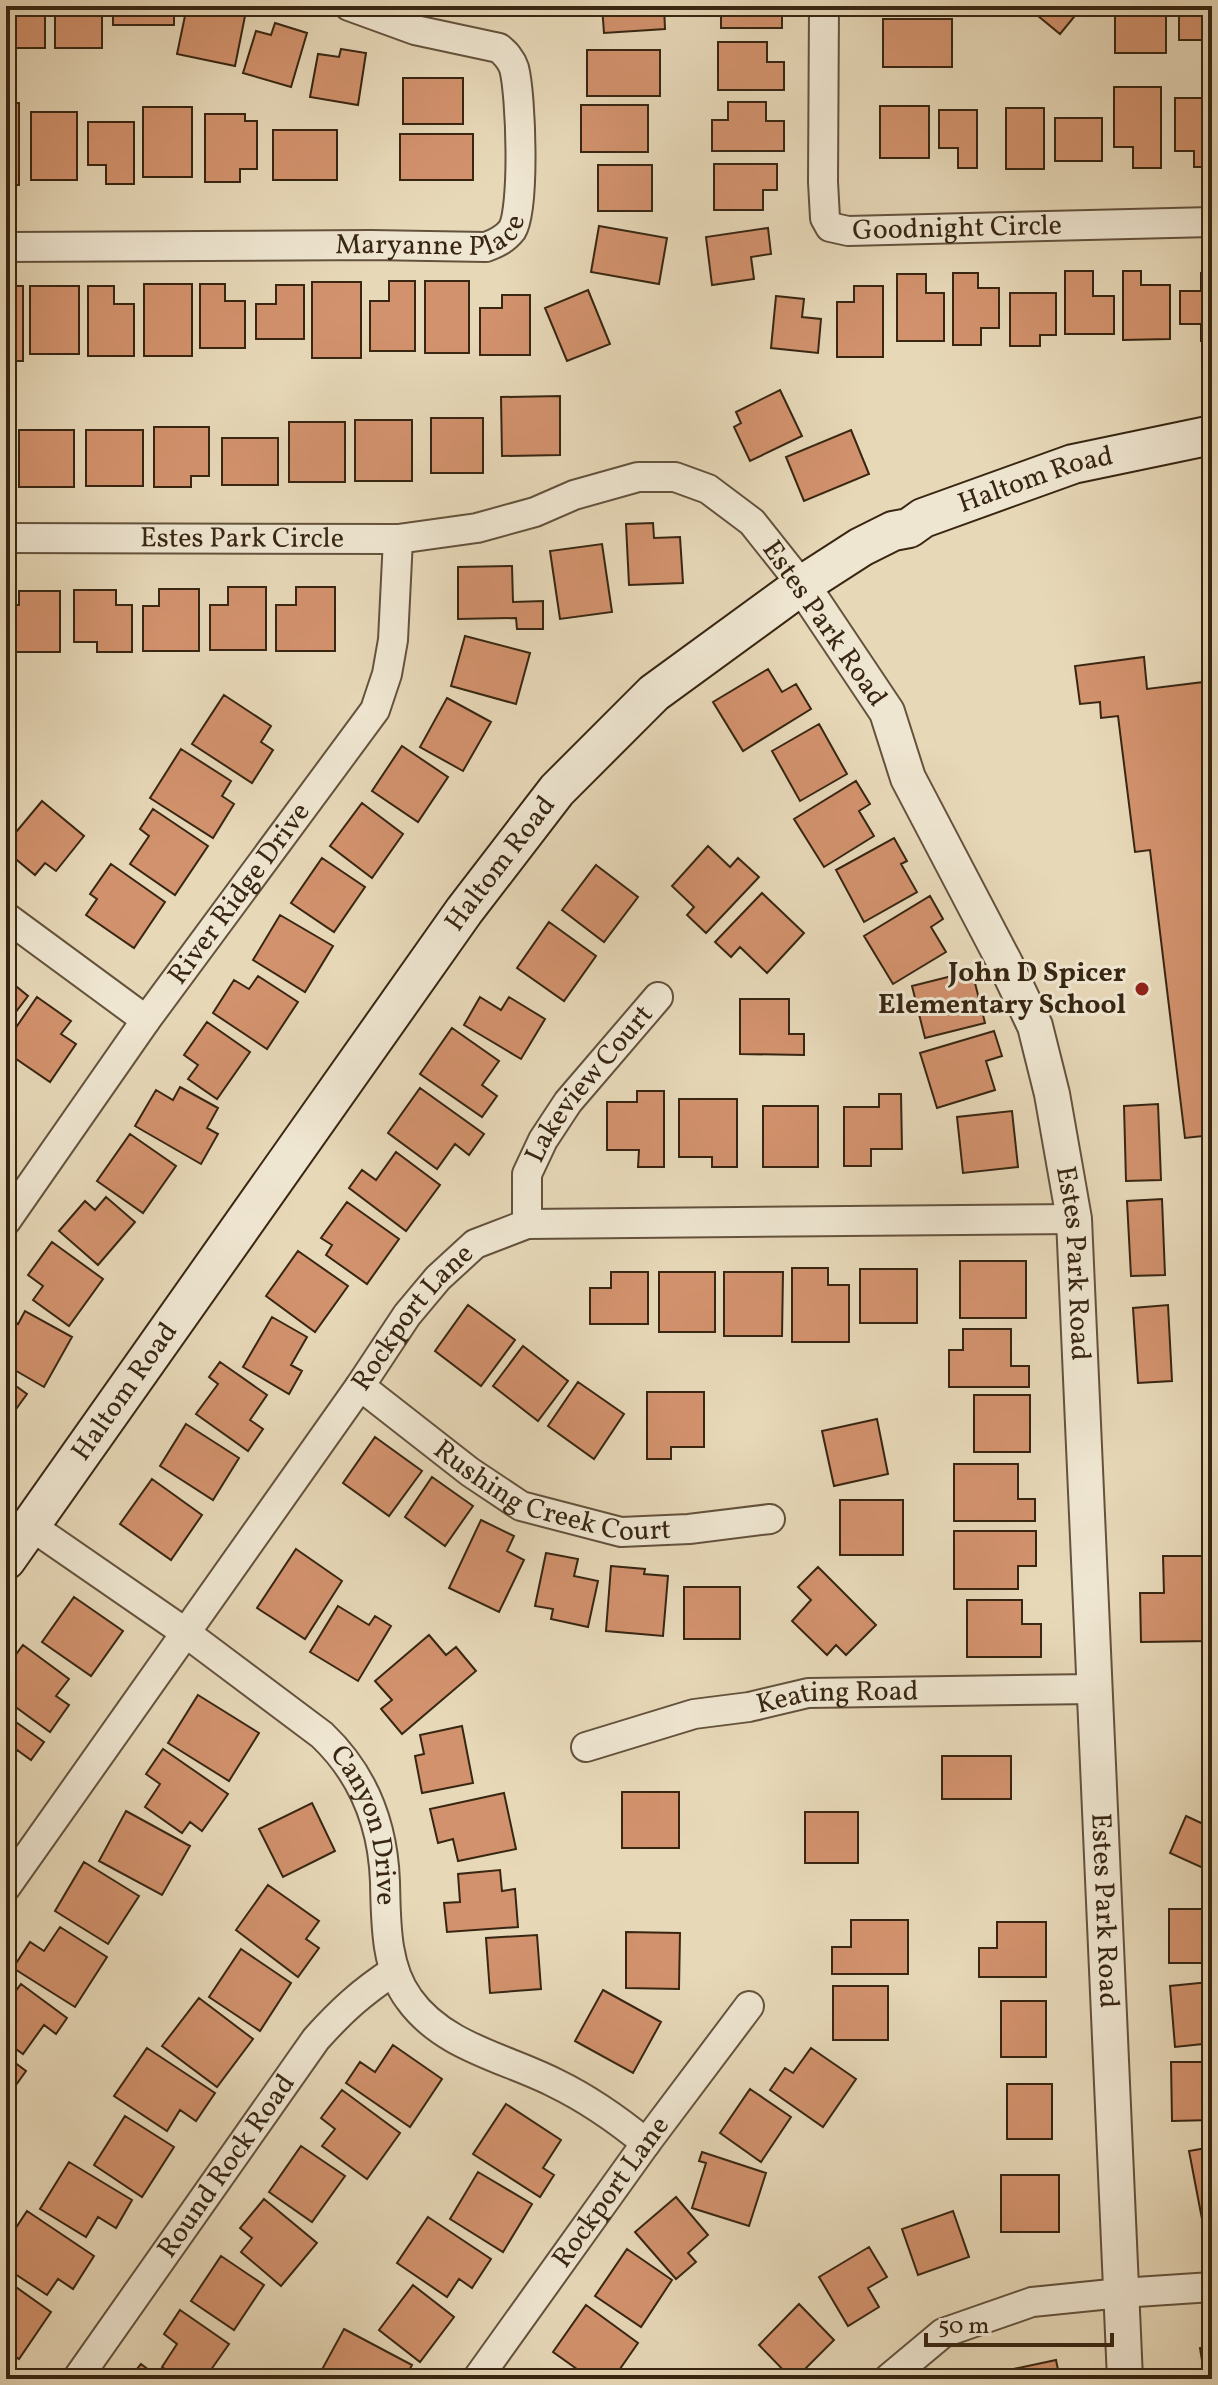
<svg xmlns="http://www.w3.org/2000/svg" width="1218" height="2385" viewBox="0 0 1218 2385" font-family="Vollkorn,serif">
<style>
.building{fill:#d2926d;stroke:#382612;stroke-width:2}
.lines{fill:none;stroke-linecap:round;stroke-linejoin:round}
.minor-casing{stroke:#64523c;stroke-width:32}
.tertiary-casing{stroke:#64523c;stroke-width:38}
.secondary-casing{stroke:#382612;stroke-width:42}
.minor{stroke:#efe6d1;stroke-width:28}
.tertiary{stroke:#efe6d1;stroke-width:34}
.secondary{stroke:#efe6d1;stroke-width:38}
.poi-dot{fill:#8f2418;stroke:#efe6d1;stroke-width:3}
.labels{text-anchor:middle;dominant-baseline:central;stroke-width:6;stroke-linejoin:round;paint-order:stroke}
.street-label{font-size:28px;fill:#382612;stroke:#efe6d1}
.poi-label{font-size:28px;font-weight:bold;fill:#382612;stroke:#efe6d1;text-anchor:end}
</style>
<rect width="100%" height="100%" fill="#e7d8b8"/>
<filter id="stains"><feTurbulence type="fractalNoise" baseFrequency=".0025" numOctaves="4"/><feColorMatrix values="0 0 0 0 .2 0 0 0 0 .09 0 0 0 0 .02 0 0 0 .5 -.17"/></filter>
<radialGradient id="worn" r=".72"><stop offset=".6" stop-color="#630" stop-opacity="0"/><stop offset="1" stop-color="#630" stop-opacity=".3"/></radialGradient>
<path class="building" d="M6,6H45V48H6Z
M55,6H102V48H55Z
M113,6H174V25H113Z
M210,6H247L235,66L177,54L186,11L208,15Z
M602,6H664L665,29L604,33Z
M721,6H782V28H721Z
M883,6H952V10H883Z
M1026,6H1083L1060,34Z
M1115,6H1166V53H1115Z
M1179,6H1212V40H1179Z
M883,19H952V67H883Z
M275,23L307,33L291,87L243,73L256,31L271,35Z
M718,42H767V62H784V90H718Z
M341,49L366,53L358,105L310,97L318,54L339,57Z
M587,50H660V96H587Z
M403,78H463V124H403Z
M1114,87H1161V168H1133V147H1114Z
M1175,98H1212V167H1194V151H1175Z
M728,102H766V121H784V151H712V120H728Z
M6,103H19V185H6Z
M581,105H648V152H581Z
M880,106H929V158H880Z
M143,107H192V177H143Z
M1006,108H1044V169H1006Z
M939,110H977V168H958V148H939Z
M31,112H77V180H31Z
M205,114H245V121H257V169H240V182H205Z
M1055,118H1102V161H1055Z
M88,122H134V184H106V165H88Z
M273,130H337V180H273Z
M400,134H473V180H400Z
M714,164H777V190H763V210H714Z
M598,165H652V211H598Z
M599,226L667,238L659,284L591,272Z
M768,228L771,254L751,257L754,279L712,285L706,237Z
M1065,271H1093V296H1114V334H1065Z
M1123,271H1141V285H1170V339L1123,340Z
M953,273H978V288H999V328H981V345H953Z
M1201,273H1212V341H1201V324H1180V291H1201Z
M897,274H926V293H944V341H897Z
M389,281H415V351H370V301H389Z
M425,281H469V353H425Z
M312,282H361V358H312Z
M144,284H192V356H144Z
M200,284H225V301H245V348H200Z
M276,285H304V339H256V304H276Z
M6,286H23V361H6Z
M30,286H79V354H30Z
M88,286H114V304H134V356H88Z
M854,286H883V357H837V302H854Z
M588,290L610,344L567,361L545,308Z
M1010,293H1056V335H1040V346H1010Z
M502,295H530V355H480V308H502Z
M776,296L804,299L802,317L821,319L818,353L771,348Z
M780,390L802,436L750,461L734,427L741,423L736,412Z
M560,396V455L502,456L501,397Z
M431,418H483V473H431Z
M355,420H412V481H355Z
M289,422H345V482H289Z
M154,427H209V476H191V487H154Z
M19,430H74V487H19Z
M86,430H143V486H86Z
M851,430L869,474L804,501L786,457Z
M222,438H278V485H222Z
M653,523L654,538L680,537L683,583L629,585L626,524Z
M602,544L612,612L560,619L550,551Z
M512,566L513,602L543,601V629H517L516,618L458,619V567Z
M228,587H266V650H210V605H228Z
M296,587H335V651H276V605H296Z
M159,589H199V651H143V606H159Z
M74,590H116V605H132V652H97V642H74Z
M19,591H60V652H6V605H19Z
M465,636L530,653L516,704L451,686Z
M1144,657L1147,689L1212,681V1135L1185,1138L1150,850L1135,852L1118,716L1101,718L1100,702L1080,704L1075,666Z
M768,669L782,692L796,684L811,709L743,751L713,702Z
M224,695L271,726L261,742L273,750L252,783L192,744Z
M447,698L491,722L463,771L420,747Z
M819,724L847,774L800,801L772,751Z
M402,746L448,777L418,822L372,791Z
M181,749L231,781L222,796L234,804L213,838L150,798Z
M856,781L870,804L859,811L874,836L824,867L794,819Z
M6,787L14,795L6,803Z
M42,801L84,836L56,871L45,863L35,875L6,851V844Z
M362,803L403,834L372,878L330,846Z
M153,809L208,846L175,895L130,864L149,836L140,829Z
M894,838L907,861L901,864L917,892L864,922L836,870Z
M708,846L730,867L738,858L759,877L706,933L687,915L694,907L672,886Z
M322,858L365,887L334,932L291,903Z
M111,864L165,902L134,948L86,915L97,899L90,894Z
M596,865L638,897L604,942L562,910Z
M762,893L804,933L767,973L740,947L731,957L715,942Z
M930,896L943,919L931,927L946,952L893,984L864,936Z
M280,915L333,946L305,992L253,960Z
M549,922L596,956L564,1001L517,968Z
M972,971L985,1023L925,1038L912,986Z
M258,976L298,1002L267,1049L213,1013L234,980L249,989Z
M6,978L28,996L6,1025Z
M37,997L71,1021L61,1034L76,1044L50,1082L6,1052V1042Z
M480,997L501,1010L509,997L545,1019L521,1059L464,1025Z
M740,999H789V1034H804V1055L740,1054Z
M207,1022L250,1052L217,1099L188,1079L198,1065L184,1055Z
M452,1028L499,1061L482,1085L497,1096L482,1117L420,1074Z
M994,1031L1002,1056L986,1061L995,1090L937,1108L920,1053Z
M180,1087L218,1108L207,1128L218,1134L201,1164L135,1126L156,1090L173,1100Z
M420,1088L484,1134L469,1155L455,1144L437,1169L388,1133Z
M637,1091H664V1167H638L639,1150H607V1102H637Z
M879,1094H901L902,1149H871V1166H844V1107H879Z
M679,1099H737V1167H712V1157H679Z
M1158,1104L1161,1180L1126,1181L1124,1106Z
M763,1106H818V1167H763Z
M1012,1111L1018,1167L963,1173L957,1117Z
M130,1134L176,1166L143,1213L97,1181Z
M396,1152L440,1185L406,1231L349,1188L362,1170L376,1180Z
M106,1197L135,1222L98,1265L59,1231L85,1201L95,1210Z
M1162,1199L1165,1275L1131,1276L1127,1201Z
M347,1202L399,1239L367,1284L326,1255L332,1245L321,1238Z
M52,1242L103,1279L69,1326L33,1300L43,1286L28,1275Z
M298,1251L348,1286L315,1332L266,1296Z
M960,1261H1026V1318H960Z
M792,1268H828V1285H849V1342H792Z
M860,1269H917V1323H860Z
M611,1272H648V1324H590V1288H611Z
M659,1272H715V1332H659Z
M724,1272H783L782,1336H724Z
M468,1305L515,1340L481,1386L435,1351Z
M1168,1305L1172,1381L1138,1383L1133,1308Z
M25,1311L72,1337L44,1387L6,1365V1317L18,1324Z
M272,1317L307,1337L291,1365L302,1371L289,1394L243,1367Z
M963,1329H1011V1366H1029V1387H949V1350H963Z
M523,1346L568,1381L538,1421L493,1386Z
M220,1362L267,1395L250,1420L263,1429L248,1451L196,1414L218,1384L209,1377Z
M6,1379L27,1394L6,1423Z
M578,1382L624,1414L594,1459L548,1426Z
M647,1392H704V1447H671V1459H647Z
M974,1395H1030V1452H974Z
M877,1419L888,1474L834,1486L822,1431Z
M186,1424L239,1458L213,1500L160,1466Z
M375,1437L422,1471L389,1516L343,1483Z
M954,1464H1018V1499H1035V1521H954Z
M432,1477L473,1506L445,1546L405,1517Z
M152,1479L202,1515L171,1560L120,1524Z
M840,1500H903V1555H840Z
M481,1520L514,1536L507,1551L524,1560L499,1612L449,1588Z
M954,1531H1036V1566H1018V1589H954Z
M296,1549L342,1581L305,1639L257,1608Z
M546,1553L578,1559L574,1576L598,1581L588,1627L551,1619L553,1609L535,1606Z
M1163,1556H1212V1641L1141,1642L1140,1593H1164Z
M611,1566L645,1569L644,1574L668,1576L663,1636L606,1631Z
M818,1567L876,1625L846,1655L836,1645L827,1655L792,1621L811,1600L798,1587Z
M684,1587H740V1639H684Z
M74,1597L123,1631L91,1676L42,1642Z
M967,1600H1022V1624H1041V1657H967Z
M338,1606L369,1625L375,1616L391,1626L358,1681L310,1652Z
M429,1635L446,1655L456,1647L476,1671L402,1734L381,1709L392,1700L375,1681Z
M23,1645L69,1679L56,1696L69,1705L50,1732L6,1700V1694L10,1689L6,1687V1668Z
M198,1695L259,1733L229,1781L168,1743Z
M6,1715L44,1742L31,1760L17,1750L6,1767Z
M462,1726L473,1783L422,1793L415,1756L424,1754L420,1735Z
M163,1749L228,1794L202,1831L190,1822L182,1833L145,1807L160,1784L146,1774Z
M942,1756H1011V1799H942Z
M622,1792H679V1848H622Z
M504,1793L516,1849L458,1861L453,1839L438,1843L430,1809Z
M312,1803L335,1851L283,1877L259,1829Z
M126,1811L190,1846L162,1895L99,1861Z
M805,1812H858V1863H805Z
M1186,1816L1212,1828V1872L1170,1853Z
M84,1862L139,1896L108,1944L55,1911Z
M500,1870L502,1891L515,1889L518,1927L447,1932L444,1903L460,1902L458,1874Z
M268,1885L319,1921L306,1939L319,1948L298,1977L236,1930Z
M1169,1909H1211L1212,1963H1169Z
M851,1920H908V1974H832V1947H851Z
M997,1922H1046V1977H979V1948H997Z
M60,1927L107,1957L75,2007L13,1968L30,1942L44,1951Z
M626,1932L680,1933L679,1989L626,1988Z
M537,1935L541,1989L490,1993L486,1938Z
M241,1949L291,1983L260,2031L209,1997Z
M1209,1982L1212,2043L1175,2047L1170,1986Z
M21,1984L67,2018L56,2034L44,2025L23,2054L6,2042V2004Z
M833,1986H888V2040H833Z
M603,1990L661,2022L633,2073L575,2041Z
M199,1998L253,2039L217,2087L162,2046Z
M1001,2001H1046V2057H1001Z
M393,2045L442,2079L410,2127L346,2083L360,2062L375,2072Z
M147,2048L215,2093L196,2121L180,2110L167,2131L114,2096Z
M811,2048L856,2079L823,2127L770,2090L785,2068L793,2073Z
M6,2056L26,2071L6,2099Z
M1171,2062H1212V2120L1172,2121Z
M1007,2084H1052V2139H1007Z
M750,2089L791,2117L761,2162L720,2133Z
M342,2090L400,2133L367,2179L322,2146L335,2129L321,2118Z
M506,2104L561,2140L543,2168L554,2175L540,2197L473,2154Z
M125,2116L174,2147L142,2197L94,2165Z
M301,2146L345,2176L312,2222L269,2192Z
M1212,2147V2217L1202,2219L1189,2151Z
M702,2152L766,2173L749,2226L692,2208L706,2163L699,2161Z
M69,2162L132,2200L116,2228L98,2217L86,2237L40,2209Z
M478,2172L532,2204L503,2252L450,2219Z
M1001,2175H1059V2232H1001Z
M676,2197L708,2235L688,2253L696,2262L676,2279L635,2232Z
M264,2199L317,2243L281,2286L241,2252L252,2238L240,2228Z
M27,2211L94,2256L73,2289L58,2279L47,2295L6,2268V2243Z
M953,2211L969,2257L918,2275L902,2229Z
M428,2217L491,2259L472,2288L459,2279L447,2297L397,2263Z
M869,2247L887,2277L868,2288L879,2307L848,2326L819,2277Z
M627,2249L672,2280L641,2327L595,2296Z
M221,2256L264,2285L234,2330L191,2301Z
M6,2280L51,2312L19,2359L6,2350Z
M413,2285L454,2317L420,2362L379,2330Z
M799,2304L834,2340L795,2379H792L759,2345Z
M586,2305L638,2343L613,2379H591L553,2352Z
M180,2310L229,2344L208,2374L214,2379H179L162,2367L177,2344L164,2334Z
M344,2329L412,2365L405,2379H327L319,2375Z
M1212,2346V2379H1205L1200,2348Z
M1056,2360L1060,2379H1001L999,2372Z
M141,2364L161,2379H129Z
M558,2371L569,2379H553Z
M741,2371L752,2379H735Z"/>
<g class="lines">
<g class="minor-casing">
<g id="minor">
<path id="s1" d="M824,6L823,182L825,218L830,227L848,231L1212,222"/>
<path id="s2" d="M6,247L371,245L486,247C497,243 505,239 512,230C525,209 521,94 514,68C511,59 506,54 499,48L415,30L349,6"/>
<path id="s3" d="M6,538L398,539L477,528L535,512L574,495L638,477H675L708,489L752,522L802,585"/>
<path d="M6,917L146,1020"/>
<path id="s4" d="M6,1221L146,1020L375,710L387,674L393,640L398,539"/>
<path id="s5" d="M527,1224V1174L543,1140L568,1102L658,997"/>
<path id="s6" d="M360,1386L470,1472L521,1506L621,1532L689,1529L770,1519"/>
<path id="s7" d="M31,1526L186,1633L322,1735C364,1775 383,1825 385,1882C386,1920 385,1967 409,1999C443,2047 506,2058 555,2083C588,2099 618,2120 646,2143"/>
<path id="s8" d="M586,1747L694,1714L749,1707L808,1693L1094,1689"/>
<path id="s9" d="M6,1887L360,1386L407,1315L438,1278L475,1244L527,1224L1074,1219"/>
<path id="s10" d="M77,2379L316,2039C342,2010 362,1992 394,1971"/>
<path id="s11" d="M477,2379L646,2143L749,2006"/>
<path d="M888,2379L943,2333L1032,2302L1121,2293L1212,2287"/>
</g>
</g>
<g class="tertiary-casing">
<g id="tertiary">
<path id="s12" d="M802,585L887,712L908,778L1005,963L1035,1026L1052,1094L1074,1219L1125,2379"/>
</g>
</g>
<g class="secondary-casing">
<g id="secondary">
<path id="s13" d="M6,1560L464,911L557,790L654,693L802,585L861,547L893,531L909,528L923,518L1073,464L1212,435"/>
</g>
</g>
<use href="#minor" class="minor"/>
<use href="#tertiary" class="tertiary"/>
<use href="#secondary" class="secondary"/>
</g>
<circle class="poi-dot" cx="1142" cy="989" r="8"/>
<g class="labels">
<g class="street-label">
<text stroke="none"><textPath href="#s2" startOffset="428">Maryanne Place</textPath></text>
<text stroke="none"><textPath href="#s1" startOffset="350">Goodnight Circle</textPath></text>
<text stroke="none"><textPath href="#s13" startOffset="1526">Haltom Road</textPath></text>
<text stroke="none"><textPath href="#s3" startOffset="236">Estes Park Circle</textPath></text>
<text transform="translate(824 624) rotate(55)">Estes Park Road</text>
<text stroke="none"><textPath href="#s13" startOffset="854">Haltom Road</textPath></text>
<text stroke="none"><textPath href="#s4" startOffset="402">River Ridge Drive</textPath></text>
<text stroke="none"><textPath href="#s5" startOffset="160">Lakeview Court</textPath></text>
<text stroke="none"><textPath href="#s12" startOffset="742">Estes Park Road</textPath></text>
<text stroke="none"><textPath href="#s9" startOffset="700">Rockport Lane</textPath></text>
<text stroke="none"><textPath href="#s13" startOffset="206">Haltom Road</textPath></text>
<text stroke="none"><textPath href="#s6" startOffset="226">Rushing Creek Court</textPath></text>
<text stroke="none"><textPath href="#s8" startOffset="258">Keating Road</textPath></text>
<text stroke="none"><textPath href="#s7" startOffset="462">Canyon Drive</textPath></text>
<text stroke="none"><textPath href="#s12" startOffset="1390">Estes Park Road</textPath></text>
<text stroke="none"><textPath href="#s10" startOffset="260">Round Rock Road</textPath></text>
<text stroke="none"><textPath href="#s11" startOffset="230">Rockport Lane</textPath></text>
</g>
<g class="poi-label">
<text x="1126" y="973">John D Spicer<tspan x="1126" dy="32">Elementary School</tspan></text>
</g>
</g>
<rect width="1218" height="2385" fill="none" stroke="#e7d8b8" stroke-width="32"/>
<rect x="8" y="8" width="1202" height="2369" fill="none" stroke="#382612" stroke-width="4"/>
<rect x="16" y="16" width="1186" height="2353" fill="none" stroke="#382612" stroke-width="2"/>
<path d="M926 2333v12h186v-12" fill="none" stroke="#382612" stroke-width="4"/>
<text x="938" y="2333" font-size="24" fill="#382612" stroke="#efe6d1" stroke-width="6" paint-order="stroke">50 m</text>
<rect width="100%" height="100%" filter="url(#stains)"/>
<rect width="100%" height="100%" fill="url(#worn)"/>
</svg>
